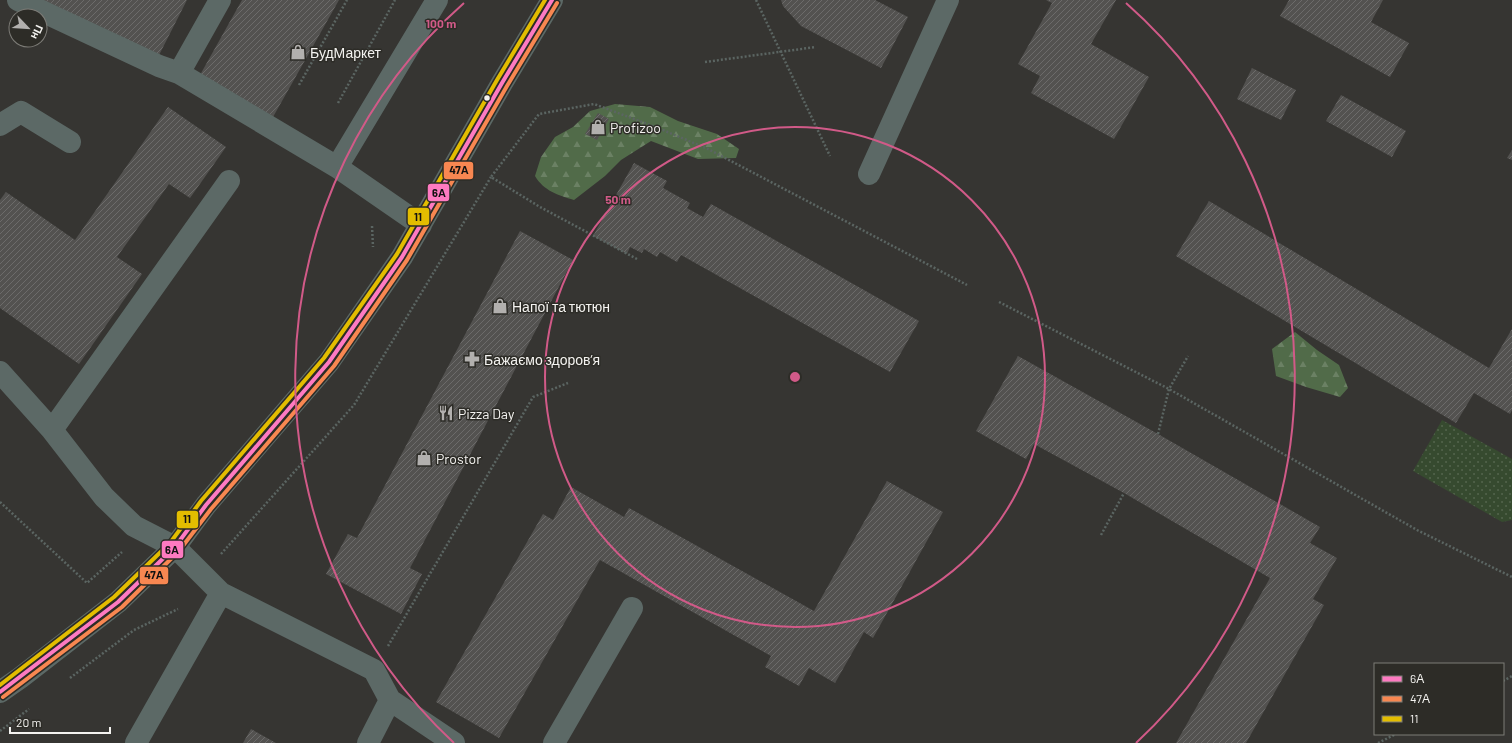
<svg xmlns="http://www.w3.org/2000/svg" width="1512" height="743" viewBox="0 0 1512 743" font-family="Barlow,sans-serif">
<style>
.green{fill:url(#green-dots)}
.forest{fill:url(#forest-firs)}
.building{fill:url(#building-hatch)}
.lines{fill:none;stroke-linecap:round;stroke-linejoin:round}
.path{stroke:#5b6562;stroke-width:2.5;stroke-dasharray:2 2;stroke-linecap:butt}
.minor{stroke:#5c6966;stroke-width:22}
.bus-1-casing{stroke:#2d2c27;stroke-width:7}
.bus-2-casing{stroke:#2d2c27;stroke-width:7}
.bus-3-casing{stroke:#2d2c27;stroke-width:7}
.bus-1{stroke:#fe7ac1;stroke-width:4}
.bus-2{stroke:#f88751;stroke-width:4}
.bus-3{stroke:#e3bd00;stroke-width:4}
.ring{fill:none;stroke:#d15a88;stroke-width:2}
.bus-dot{fill:#f4f3f0;stroke:#2d2c27;stroke-width:1.5}
.labels{text-anchor:middle;dominant-baseline:central;stroke-width:3;stroke-linejoin:round;paint-order:stroke}
.poi-label{font-size:14px;fill:#f4f3f0;stroke:#2d2c27;text-anchor:start}
.centre{fill:#d15a88;stroke:#2d2c27;stroke-width:2}
.ring-label{font-size:12px;text-anchor:middle;font-weight:bold;fill:#d15a88;stroke:#2d2c27;stroke-width:3;stroke-linejoin:round;paint-order:stroke}
.line-badge{stroke:#2d2c27;stroke-width:1.5}
.pale-badge-label{font-size:11px;text-anchor:middle;font-weight:bold;fill:#111}
</style>
<defs>
<pattern id="green-dots" width="8" height="8" patternUnits="userSpaceOnUse"><rect width="8" height="8" fill="#364a2f"/><path d="M2 2h.1M6 6h.1" fill="none" stroke="#54654d" stroke-width="1.8" stroke-linecap="round"/></pattern>
<pattern id="forest-firs" width="22" height="20" patternUnits="userSpaceOnUse"><rect width="22" height="20" fill="#516b49"/><path d="M5 1l3.5 6h-7zM16 11l3.5 6h-7z" fill="#6b8164"/></pattern>
<pattern id="building-hatch" width="6" height="6" patternUnits="userSpaceOnUse"><rect width="6" height="6" fill="#535250"/><path d="M-1 1l2-2M0 6l6-6M5 7l2-2" fill="none" stroke="#6c6b6a"/></pattern>
</defs>
<rect width="100%" height="100%" fill="#363532"/>
<path class="green" d="M1442,420L1512,459V520L1502,522L1413,471Z"/>
<path class="forest" d="M615,104L650,107L678,121L717,134L739,149L736,158L698,159L651,141L621,160L605,176L574,200C558,195 544,191 535,176L541,157L555,137L573,127L590,111Z
M1295,332L1317,350L1339,365L1348,388L1340,397L1306,387L1276,376L1272,349Z"/>
<path class="building" d="M37,0H187L156,61Z
M242,0H339L273,117L200,75Z
M781,0H875L908,17L881,68L801,26L783,6Z
M1046,0H1116L1091,44L1149,77L1114,139L1031,93L1040,76L1018,64L1052,3Z
M1289,0H1383L1371,22L1409,43L1390,77L1280,16Z
M1252,68L1296,90L1281,120L1237,99Z
M1341,95L1406,131L1392,157L1326,121Z
M168,107L226,147L190,198L169,184L117,257L142,274L79,364L0,308V200L6,192L75,240Z
M598,113L609,119L597,140L585,134Z
M1512,150V160L1507,158Z
M634,163L667,181L663,188L690,203L687,208L703,217L711,204L919,321L890,372L681,255L677,262L660,252L657,257L644,249L642,253L630,247L627,254L593,236Z
M1209,201L1489,368L1512,329V410L1510,414L1474,393L1456,423L1176,256Z
M520,231L573,260L410,568L422,574L401,614L326,574L348,534L357,538Z
M1018,356L1158,434L1320,527L1310,543L1337,558L1313,599L1324,605L1246,743H1176L1270,578L1124,493L1034,444L1026,459L976,431Z
M887,481L943,512L873,638L864,632L835,683L809,668L799,686L765,667L771,656L600,560L499,738L436,702L543,514L553,520L571,487L624,517L629,508L814,611Z
M251,729L276,743H243Z"/>
<g class="lines">
<path class="path" d="M756,0L830,156
M705,62L816,47
M299,85L347,0
M338,103L395,0
M372,226L373,247
M637,259L540,207L491,177L539,114L594,104L658,128L708,149L967,285
M999,302L1169,389L1417,530L1512,577
M1158,434L1169,389L1188,356
M0,502L87,583L122,552
M1101,535L1124,493
M221,554L354,405L491,177
M388,646L533,397L568,383
M70,678L134,630L178,609
M1503,681L1512,676
M0,731L29,709
M1378,743L1396,734"/>
<path class="minor" d="M18,0L159,66L179,73L337,167L421,225
M179,73L220,0
M0,125L21,112L70,142
M337,167L437,0
M869,174L948,0
M0,372L52,430L104,497L134,526L175,547L221,593L374,670L390,700L454,743
M52,430L229,181
M0,692L20,678L118,602L175,547L206,505L329,362L402,257L502,83L552,0
M136,743L221,593
M368,743L390,700
M554,743L632,608"/>
<g class="bus-1-casing">
<path id="bus-1" d="M0,692L118,602L175,547L206,505L329,362L402,257L502,83L552,0"/>
</g>
<g class="bus-2-casing">
<path id="bus-2" d="M3,697L122,607L179,551L211,509L334,366L407,260L507,86L557,3"/>
</g>
<g class="bus-3-casing">
<path id="bus-3" d="M0,685L114,597L170,543L201,501L324,358L397,254L497,80L545,0"/>
</g>
<use href="#bus-1" class="bus-1"/>
<use href="#bus-2" class="bus-2"/>
<use href="#bus-3" class="bus-3"/>
</g>
<g class="ring">
<circle cx="795" cy="377" r="250"/>
<path d="M454 743A500 500 0 0 1 464 3M1126 3A500 500 0 0 1 1136 743"/>
</g>
<defs>
<g id="shop-bare" transform="scale(1.2)"><path d="M-5-2.5h2.3a2.7 3.5 0 0 1 5.4 0H5L5.5 6h-11ZM-1.5-2.5h3a1.5 2.3 0 0 0-3 0Z" fill="#b2b0ae" stroke="#2d2c27" stroke-width="2.5" paint-order="stroke"/></g>
<g id="pharmacy-bare" transform="scale(1.2)"><path d="M-2-6h4v4h4v4h-4v4h-4v-4h-4v-4h4Z" fill="#b2b0ae" stroke="#2d2c27" stroke-width="2.5" paint-order="stroke"/></g>
<g id="restaurant-bare" transform="scale(1.2)"><path d="M-5-6h1v4h1v-4h1v4h1v-4h1v5L-1.5 .5V6h-2V.5L-5-1ZM5-6V6H3V1.5H1.5Q1.5-4 5-6Z" fill="#b2b0ae" stroke="#2d2c27" stroke-width="2.5" paint-order="stroke"/></g>
</defs>
<g fill-rule="evenodd">
<use href="#shop-bare" x="298" y="52"/>
<use href="#shop-bare" x="598" y="127"/>
<use href="#shop-bare" x="500" y="306"/>
<use href="#pharmacy-bare" x="472" y="359"/>
<use href="#restaurant-bare" x="446" y="413"/>
<use href="#shop-bare" x="424" y="458"/>
</g>
<circle class="bus-dot" cx="487" cy="98" r="3.5"/>
<g class="labels">
<g class="poi-label">
<text x="310" y="52">БудМаркет</text>
<text x="610" y="127">Profizoo</text>
<text x="512" y="306">Напої та тютюн</text>
<text x="484" y="359">Бажаємо здоровʼя</text>
<text x="458" y="413">Pizza Day</text>
<text x="436" y="458">Prostor</text>
</g>
</g>
<circle cx="795" cy="377" r="6" class="centre"/>
<g class="ring-label">
<text x="441" y="28">100 m</text>
<text x="618" y="204">50 m</text>
</g>
<g class="line-badge">
<rect x="443" y="161" width="31" height="19" rx="4" fill="#f88751"/>
<rect x="427" y="183" width="23" height="19" rx="4" fill="#fe7ac1"/>
<rect x="407" y="207" width="23" height="19" rx="4" fill="#e3bd00"/>
<rect x="176" y="510" width="23" height="19" rx="4" fill="#e3bd00"/>
<rect x="161" y="540" width="23" height="19" rx="4" fill="#fe7ac1"/>
<rect x="139" y="566" width="30" height="19" rx="4" fill="#f88751"/>
</g>
<g class="pale-badge-label">
<text x="459" y="174">47А</text>
<text x="439" y="197">6А</text>
<text x="418" y="221">11</text>
<text x="187" y="523">11</text>
<text x="172" y="554">6А</text>
<text x="154" y="579">47А</text>
</g>
<rect x="1374" y="663" width="130" height="72" fill="#2d2c27" stroke="#7d7c77"/>
<rect x="1382" y="676" width="20" height="6" fill="#fe7ac1" stroke="#7d7c77"/>
<text x="1410" y="683" font-size="12" fill="#f4f3f0">6А</text>
<rect x="1382" y="696" width="20" height="6" fill="#f88751" stroke="#7d7c77"/>
<text x="1410" y="703" font-size="12" fill="#f4f3f0">47А</text>
<rect x="1382" y="716" width="20" height="6" fill="#e3bd00" stroke="#7d7c77"/>
<text x="1410" y="723" font-size="12" fill="#f4f3f0">11</text>
<g transform="translate(28 28) rotate(115)"><circle r="19" fill="#2d2c27" stroke="#7d7c77"/>
<path d="M0-3L7 15L0 10L-7 15Z" fill="#b2b0ae"/>
<text y="-6" font-size="11" font-weight="bold" text-anchor="middle" fill="#f4f3f0">Пн</text>
</g>
<path d="M10 727v6h100v-6" fill="none" stroke="#f4f3f0" stroke-width="2"/>
<text x="16" y="727" font-size="12" fill="#f4f3f0" stroke="#2d2c27" stroke-width="3" paint-order="stroke">20 m</text>
</svg>
